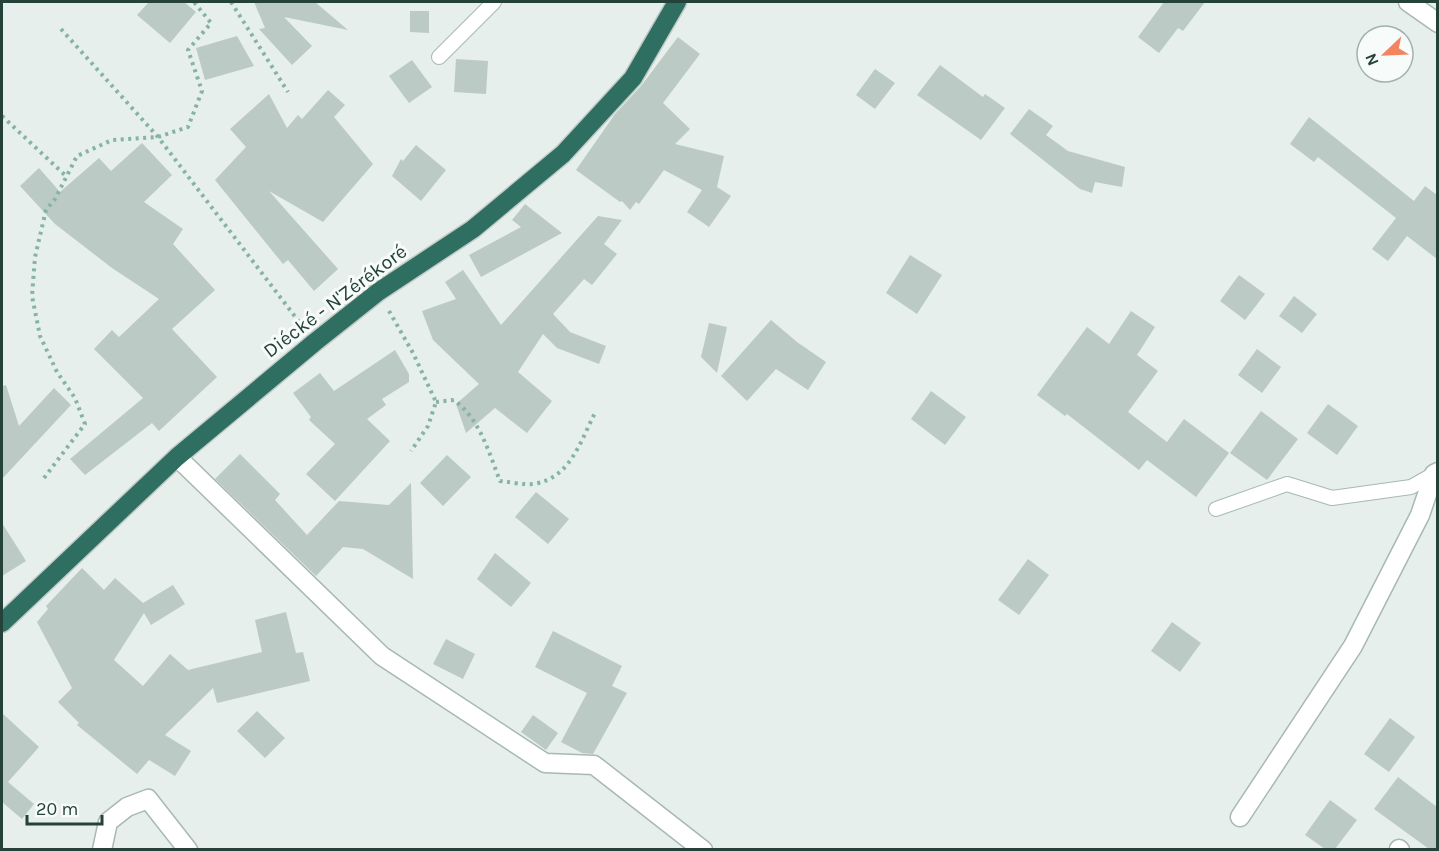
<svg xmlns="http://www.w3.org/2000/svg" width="1439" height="851" viewBox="0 0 1439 851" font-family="Karla,sans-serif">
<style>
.building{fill:#bbcac4}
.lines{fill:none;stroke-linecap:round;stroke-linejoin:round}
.lane-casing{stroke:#a8b8b2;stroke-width:16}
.street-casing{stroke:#a8b8b2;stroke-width:21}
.highway-casing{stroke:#c2cac8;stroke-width:21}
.path{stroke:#86b3a5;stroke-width:4;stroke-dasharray:3 4.5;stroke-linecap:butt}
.lane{stroke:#fff;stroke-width:14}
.street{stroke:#fff;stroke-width:18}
.highway{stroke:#2f6f62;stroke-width:18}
.labels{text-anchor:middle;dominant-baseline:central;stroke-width:6;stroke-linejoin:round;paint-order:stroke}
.street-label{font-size:20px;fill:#24423a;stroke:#f7fbf9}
</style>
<rect width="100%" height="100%" fill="#e6efeb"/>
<path class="building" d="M149,2H184L196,12L170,43L137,15Z
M254,2H315L348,30L284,17L312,46L292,65L259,29L265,28Z
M1164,2H1205L1183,31L1178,28L1159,53L1138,37Z
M410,11H429V33L410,32Z
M237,36L254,66L205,80L196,48Z
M678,37L700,54L663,103L690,129L675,144L724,156L717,187L731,196L709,227L687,212L702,190L664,170L639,204L636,202L630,210L622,201L620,202L576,170L615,114L641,86Z
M456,59L488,61L486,94L454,92Z
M412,60L432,87L409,103L389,76Z
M940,65L983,97L985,94L1005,108L981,140L917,95Z
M875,69L895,83L875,109L856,95Z
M328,90L345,105L334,117L373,164L323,222L269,191L338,269L314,291L288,260L283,264L215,180L246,147L230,129L269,94L287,128L298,115L302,119Z
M1029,109L1053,126L1046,135L1068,151L1125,167L1122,187L1095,182L1092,193L1080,189L1010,134Z
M1309,117L1414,201L1425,186L1437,195V259L1407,236L1388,261L1372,249L1396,218L1318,157L1314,162L1290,144Z
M142,143L172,175L144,202L183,229L173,244L215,290L172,329L217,377L159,431L152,423L85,475L70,459L143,398L94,349L112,330L119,337L159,299L112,268L55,224L20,186L39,168L60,192L99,158L111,171Z
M416,145L446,170L421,201L392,176L401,159L403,161Z
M525,204L562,233L481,277L469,255L521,227L512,220Z
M598,216L622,220L604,244L617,254L592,285L584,279L553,314L570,332L606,346L599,364L557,348L543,334L518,372L552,401L527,433L495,408L466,433L456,404L479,384L433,340L422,311L456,299L445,282L463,270L501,325Z
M910,255L942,275L917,314L886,293Z
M1239,275L1265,294L1245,320L1220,301Z
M1294,296L1317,314L1302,333L1279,316Z
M1131,311L1155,327L1137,355L1158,371L1128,412L1167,442L1184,419L1229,453L1196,497L1147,460L1139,470L1067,414L1065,416L1037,395L1087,327L1109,344Z
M771,320L797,342L826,362L808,390L776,369L747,401L721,376Z
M709,323L727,327L717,373L701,357Z
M1257,349L1281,367L1262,393L1238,375Z
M395,350L409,374V382L382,399L386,405L367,419L390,441L335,501L306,474L335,444L309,420L311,417L293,393L320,373L334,391Z
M6,385L19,426L54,388L71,405L2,479V386Z
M931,391L966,417L945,445L911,419Z
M1328,404L1358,426L1337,455L1307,433Z
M1261,411L1298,439L1267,480L1230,453Z
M240,454L280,494L275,500L307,535L339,501L389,505L411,483L413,579L363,549L343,547L316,576L215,479Z
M447,455L471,477L443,506L420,483Z
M536,492L569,519L548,544L515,517Z
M2,523L26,561L2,576Z
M495,553L531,583L511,607L477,579Z
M1028,559L1049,575L1019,615L998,600Z
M82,568L104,590L115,578L143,603L173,585L185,604L151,625L144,613L114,660L143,686L170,654L188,670L262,652L255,620L286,612L296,653L303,652L310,681L217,703L213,688L165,735L191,751L175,776L149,760L137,774L77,725L79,723L58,702L72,688L37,622L48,609L46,606Z
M1172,622L1201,643L1180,672L1151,651Z
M553,631L622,666L612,686L627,693L593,754L582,753L561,742L587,693L535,667Z
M446,639L475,654L463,679L433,664Z
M257,711L285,738L265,758L237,731Z
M2,713L39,747L8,782L34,804L22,819L2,802Z
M533,715L558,733L546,750L521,732Z
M1390,718L1415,737L1389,772L1364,754Z
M1398,777L1437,807V849H1429L1374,809Z
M1330,800L1357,820L1335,849H1325L1305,835Z"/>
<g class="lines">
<g class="lane-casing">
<path id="lane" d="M439,57L494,2
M1216,509L1287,484L1332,498L1411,487L1434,474"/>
</g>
<g class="street-casing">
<path id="street" d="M1408,2L1438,23
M177,457L382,656L545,763L594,765L703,850
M1240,817L1353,646L1420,515L1434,474L1438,472
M1399,849L1400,850
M102,850L108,822L127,807L148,799L188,850"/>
</g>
<g class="highway-casing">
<path id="highway" d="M2,623L177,457L315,342L378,292L473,229L563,154L633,78L677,2"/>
</g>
<path class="path" d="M231,2L288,92
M61,29L158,137L303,327
M2,116L67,177
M389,311L413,353L436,402L428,426L411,451
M436,402L454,400C480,419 489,453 500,481C510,482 523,485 533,484C570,479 580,442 595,413
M44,478L85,424L75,398L57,372L40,336L32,296L35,257L46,210L55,199L77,156L112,140L158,137L188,127L202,91L188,50L211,23L194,2"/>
<use href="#lane" class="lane"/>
<use href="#street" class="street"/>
<use href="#highway" class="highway"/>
</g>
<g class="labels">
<g class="street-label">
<text transform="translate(335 301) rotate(-37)">Diécké - N'Zérékoré</text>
</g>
</g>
<rect width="1439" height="851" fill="none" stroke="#24423a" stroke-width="6"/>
<g transform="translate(1385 54) rotate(247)"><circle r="28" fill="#f7fbf9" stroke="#a3b1ad" stroke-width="1.5"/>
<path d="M0-4.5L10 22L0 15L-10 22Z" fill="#f4845f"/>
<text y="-9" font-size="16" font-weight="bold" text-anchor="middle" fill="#24423a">N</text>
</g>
<path d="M27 815v9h75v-9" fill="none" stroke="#24423a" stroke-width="3"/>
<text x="36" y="815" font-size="18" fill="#24423a" stroke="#f7fbf9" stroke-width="4.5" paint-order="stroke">20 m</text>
</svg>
